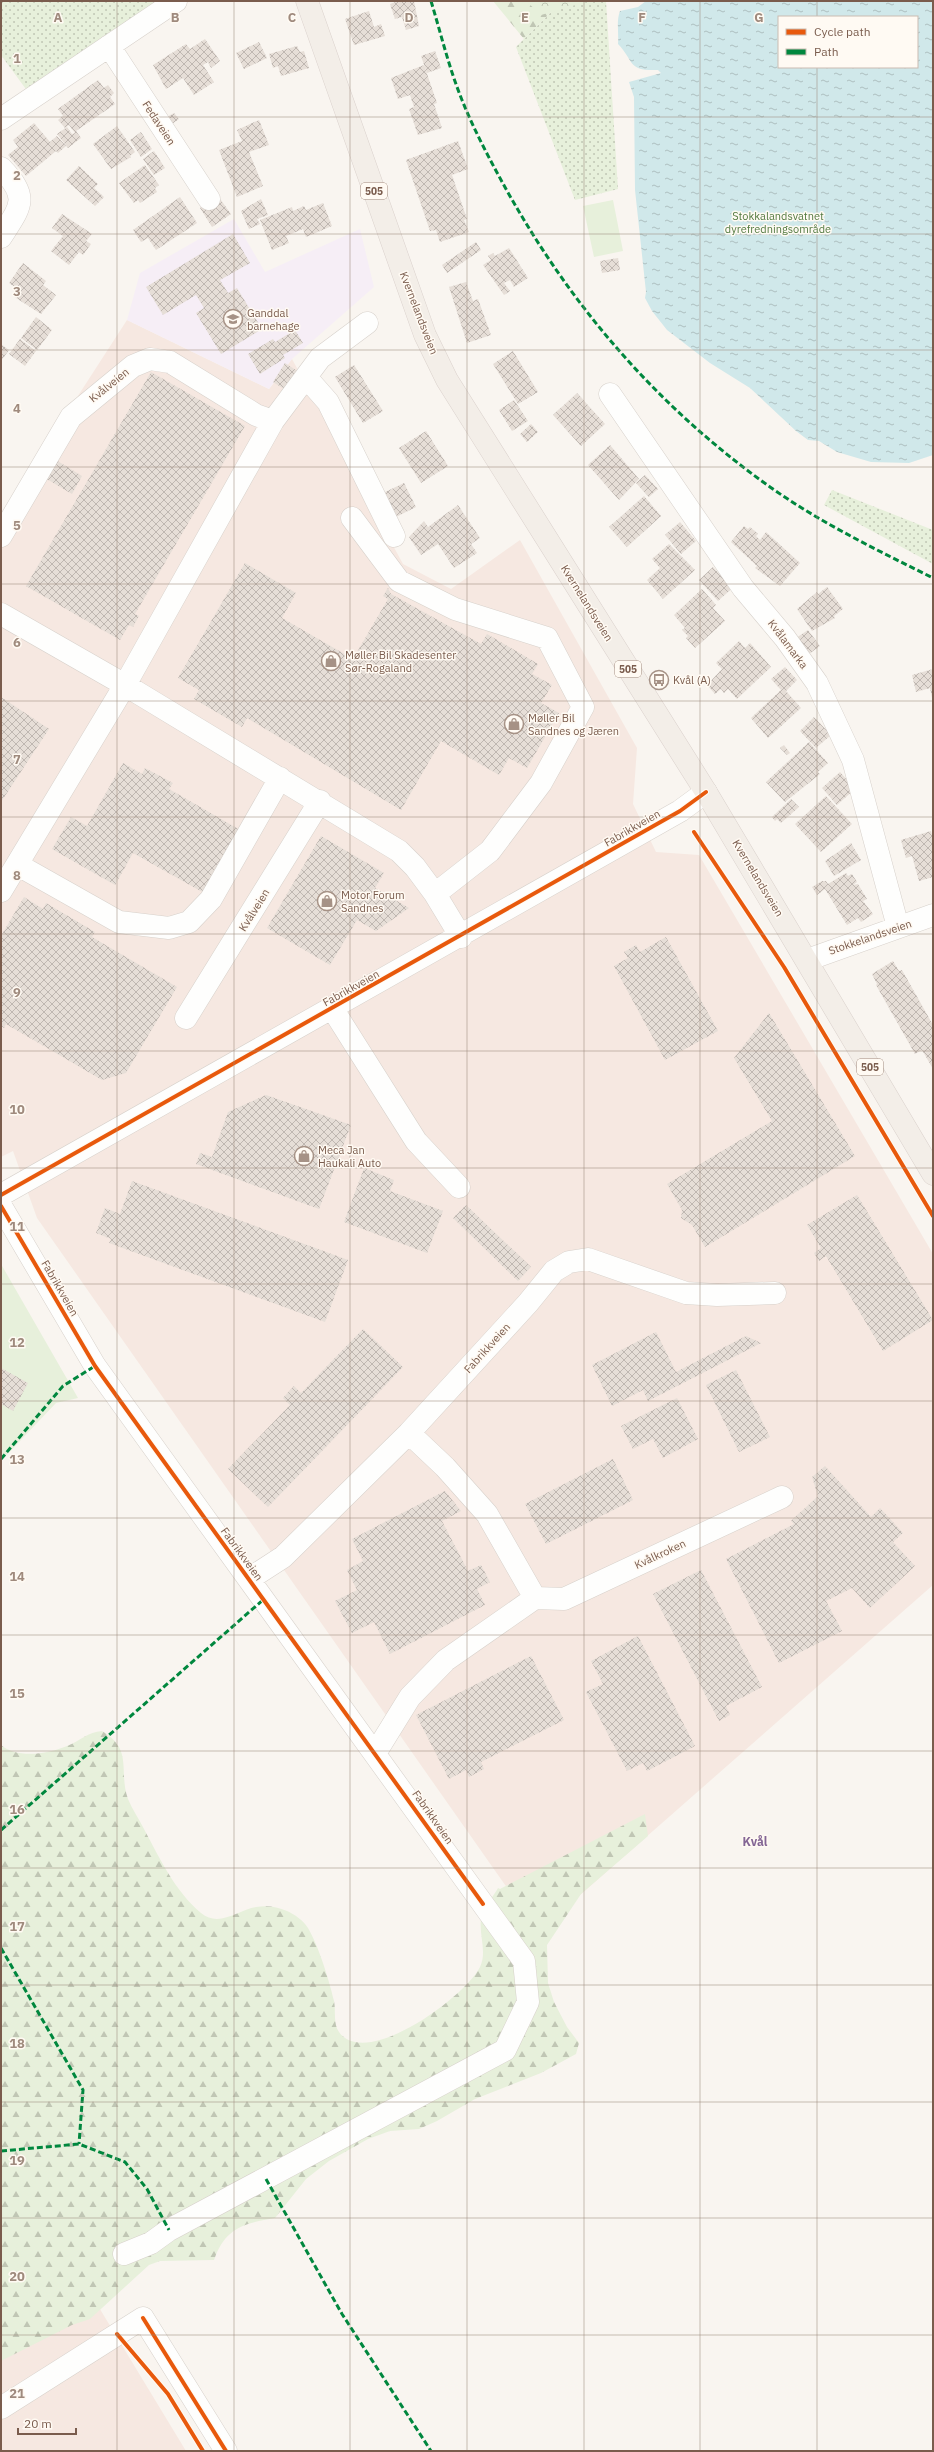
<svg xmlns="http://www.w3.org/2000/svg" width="934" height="2452" viewBox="0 0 934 2452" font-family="'IBM Plex Sans',sans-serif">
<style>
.commercial{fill:#f6e8e1}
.education{fill:#f6eef6}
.grass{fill:url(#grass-dots)}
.forest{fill:url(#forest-firs)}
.park{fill:url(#park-crowns)}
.pitch{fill:#e7f0db}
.water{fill:url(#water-ripples);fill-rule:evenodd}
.building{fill:url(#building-cross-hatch)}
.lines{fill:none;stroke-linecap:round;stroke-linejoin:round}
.minor-casing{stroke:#d7d1cb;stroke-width:23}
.major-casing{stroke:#dad1cc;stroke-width:23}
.minor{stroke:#fefefd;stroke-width:22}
.major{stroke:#f3eee8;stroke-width:22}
.quiet{stroke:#00873e;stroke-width:3;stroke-dasharray:6 3;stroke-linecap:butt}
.cycleway-casing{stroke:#fffaf3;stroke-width:6}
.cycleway{stroke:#e8590c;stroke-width:4}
.grid{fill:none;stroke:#9f8a7d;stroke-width:1;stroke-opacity:0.55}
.labels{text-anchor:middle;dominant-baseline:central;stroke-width:3;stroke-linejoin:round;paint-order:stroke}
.shield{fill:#fffaf3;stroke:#a28b7f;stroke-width:1}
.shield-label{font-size:10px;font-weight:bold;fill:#7a5c4d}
.street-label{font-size:11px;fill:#7a5c4d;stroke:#fffaf3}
.park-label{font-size:11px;fill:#537a41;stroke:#fffaf3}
.poi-label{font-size:11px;fill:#7a5c4d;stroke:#fffaf3;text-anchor:start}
.neighbourhood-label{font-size:12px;font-weight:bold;fill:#846695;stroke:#fffaf3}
.grid-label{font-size:13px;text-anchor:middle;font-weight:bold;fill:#9f8a7d;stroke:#fffaf3;stroke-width:3;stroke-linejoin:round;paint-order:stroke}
</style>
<defs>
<pattern id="grass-dots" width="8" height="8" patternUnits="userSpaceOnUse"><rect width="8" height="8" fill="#e7f0db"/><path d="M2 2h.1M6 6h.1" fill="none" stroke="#c0c6b4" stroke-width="1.8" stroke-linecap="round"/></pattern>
<pattern id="forest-firs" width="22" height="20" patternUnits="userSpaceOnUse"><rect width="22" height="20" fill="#e7f0db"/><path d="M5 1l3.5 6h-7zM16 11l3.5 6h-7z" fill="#c0c6b4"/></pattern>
<pattern id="park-crowns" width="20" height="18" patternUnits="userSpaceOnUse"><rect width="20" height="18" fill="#e7f0db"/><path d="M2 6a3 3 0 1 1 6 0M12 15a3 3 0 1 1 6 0" fill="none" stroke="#c0c6b4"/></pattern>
<pattern id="water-ripples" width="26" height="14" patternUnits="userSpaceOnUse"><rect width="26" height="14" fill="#d0e8ea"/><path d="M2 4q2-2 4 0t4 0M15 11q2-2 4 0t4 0" fill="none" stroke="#aebfc0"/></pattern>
<pattern id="building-cross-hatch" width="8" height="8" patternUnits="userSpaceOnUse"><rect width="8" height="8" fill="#e6ded7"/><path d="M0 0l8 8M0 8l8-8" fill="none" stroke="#bfb7b1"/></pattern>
</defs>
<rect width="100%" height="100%" fill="#f9f5f0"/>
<path class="commercial" d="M127,320L269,389L292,359L403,564L451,589L520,540L637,748L633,804L656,852L699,855L933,1254V1585L538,1932L37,1218L13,1151L1,1157V515Z
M92,2296L186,2451H1V2345Z"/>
<path class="education" d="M234,219L265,272L360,229L374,287L292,359L269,389L127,320L140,273Z"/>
<path class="grass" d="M1,1H160L28,92L1,55Z
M562,1H606L618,189L575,200L516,47Z
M832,490L933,530V564L824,505Z"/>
<path class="forest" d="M493,1H562L524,39Z
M102,1731C134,1750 118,1771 128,1799C132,1809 139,1819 144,1829C160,1859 175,1891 201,1913C219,1928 238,1910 256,1907C268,1905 277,1907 287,1911C294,1914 304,1921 308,1928C319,1947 329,1980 334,2001C336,2010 333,2024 339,2032C366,2070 465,1997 480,1967C488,1950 477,1932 482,1915C484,1906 494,1896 498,1888L500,1889L645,1814L648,1836L581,1894L547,1945L548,1983L554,2002L567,2027L579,2043L576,2054L541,2073L475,2099L437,2121L419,2129L390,2131L368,2139L329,2161L306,2179L275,2218C244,2223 225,2228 214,2260L160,2261L149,2265L90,2319L72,2325L1,2361V1745C17,1759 48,1754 67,1746C80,1741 88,1732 102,1731Z"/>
<path class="park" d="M526,1H589L541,15Z"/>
<path class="pitch" d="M613,200L623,251L594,257L583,206Z
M1,1264L78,1398L56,1403L1,1461Z"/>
<path class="water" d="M646,1H933V455L909,463L871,462L837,452L819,441L808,440L796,431L750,388L710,363L667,330L652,311L645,298L646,292L635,190L634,97L629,82L661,73L658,70C627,71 635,62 618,44C619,32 616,22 620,11L638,7ZM779,17H917V67H779Z"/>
<path class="building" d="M398,1H414L419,26L406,30L402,17L395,19L390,4Z
M369,11L374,27L381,24L385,36L354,45L345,19Z
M205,39L220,61L211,68L208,62L203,65L214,82L194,95L183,78L166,89L153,65L186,44L190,49Z
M259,42L267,58L244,69L236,53Z
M297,46L300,52L304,51L309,68L281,76L278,66L273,68L269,54Z
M435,51L441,68L427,73L421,56Z
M424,65L437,103L434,104L442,128L418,135L409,109L414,107L410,95L398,99L391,78Z
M98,80L104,88L108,85L114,93L110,97L115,104L76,131L81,138L68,148L57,134L67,127L72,134L75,133L69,125L65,128L58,120L63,116L58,109Z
M174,113L179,119L172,124L167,117Z
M259,120L269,145L249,152L263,186L237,197L219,150L242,141L237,130Z
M34,123L50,142L57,136L66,146L58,153L56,151L26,176L8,155L18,147L13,140Z
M117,126L135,152L130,156L131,157L111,169L93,144Z
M141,132L152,149L141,157L130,140Z
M458,141L468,169L452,175L467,219L464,220L469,232L440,242L436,230L430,231L406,160Z
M154,151L165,168L154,175L143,159Z
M145,165L159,185L155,188L157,192L140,203L138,200L134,203L119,183Z
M79,166L98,184L94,188L104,197L95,206L66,180Z
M218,196L231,214L212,227L200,208Z
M180,197L197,223L156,250L148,238L141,242L133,230Z
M261,199L268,215L257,219L260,224L249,229L241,211Z
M323,203L332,226L306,237L303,229L286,236L289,243L272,250L260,220L292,207L293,211L304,206L306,210Z
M62,214L92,234L86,241L91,244L83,255L79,252L69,265L51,251L63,236L52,228Z
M233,234L250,263L220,280L228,293L237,288L262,329L221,354L196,313L204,308L196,295L163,315L146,287Z
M476,242L481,250L447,273L442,265Z
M509,248L528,278L514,287L510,280L504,283L510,291L504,295L483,265L491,260L488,256L493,253L495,256Z
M618,258L620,270L602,273L600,261Z
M23,263L46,281L43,285L56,295L41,314L13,296L18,289L9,283Z
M466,282L473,301L478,299L491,335L467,343L449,287Z
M36,317L52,330L37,350L21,338Z
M295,330L303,343L283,355L285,358L260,374L248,354L273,339L275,342Z
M20,339L36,351L25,366L9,354Z
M1,344L9,350L1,361Z
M513,351L538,392L518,404L493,364Z
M285,363L299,372L287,391L273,382Z
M354,365L383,411L363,423L335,377Z
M151,372L245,426L135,614L139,616L133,627L129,625L120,640L26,586Z
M577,393L605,424L581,446L553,415Z
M514,400L528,421L512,431L499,410Z
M531,424L538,432L527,442L520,434Z
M426,431L448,466L421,483L399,448Z
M610,445L639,479L619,500L588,465Z
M56,460L82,476L72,494L45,478Z
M645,475L658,489L649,497L636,483Z
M404,483L416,507L396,517L383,493Z
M644,496L661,516L627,547L609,527Z
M458,505L480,538L471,544L477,553L454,568L438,544L421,555L409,537L424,521L428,527Z
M680,522L696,541L681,554L665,535Z
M744,526L748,529L750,527L758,534L756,536L760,540L766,532L800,563L780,586L755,568L757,566L731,542Z
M669,544L695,570L663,599L647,580L660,568L652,559Z
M245,563L296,593L282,618L353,659L388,599L383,596L388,588L391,594L481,644L487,634L538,664L532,674L552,685L541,703L559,713L527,768L509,758L499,775L441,741L401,810L247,718L242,727L194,699L199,690L178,678Z
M713,567L732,588L718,601L699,580Z
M827,587L843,609L834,616L835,618L812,631L797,609L817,592L818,594Z
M702,589L716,605L713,608L725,621L695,648L686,638L688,636L682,630L685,628L674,615Z
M808,630L820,646L802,659L796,638Z
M739,641L745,648L750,643L771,667L737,699L728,689L724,693L721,689L715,694L707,685L722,669L716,663Z
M785,667L797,680L786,691L801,708L768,738L751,718L781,690L771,679Z
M933,669V698H932L930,688L916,692L912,675Z
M1,697L49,729L1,802Z
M814,717L831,735L816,748L800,731Z
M809,742L828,763L818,772L820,774L785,802L766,782Z
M784,745L790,753L787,755L780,748Z
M123,763L142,774L145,768L173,783L169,789L240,830L204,893L133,853L115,885L52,849L71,817L87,826Z
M840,772L855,789L837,805L822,788Z
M826,796L852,824L821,852L795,824Z
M791,799L799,807L781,823L777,819L775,821L772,817Z
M931,831L933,840V877L919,881L912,856L906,858L901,840Z
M321,836L384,873L375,888L409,908L376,931L357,920L330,965L267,928Z
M851,843L861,860L834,876L825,861Z
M846,873L848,876L852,874L857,882L853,885L858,884L867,899L863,901L873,914L861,922L858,918L847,925L825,889L817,895L812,887L822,881H826L828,884Z
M24,897L43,909L46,903L95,932L92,937L177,987L126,1073L102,1080L6,1024L4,1028L1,1026V936Z
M666,937L718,1031L665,1060L614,966L628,958L624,952L636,945L640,952Z
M893,961L899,971L902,970L933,1025V1069L922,1050L915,1054L876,985L877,984L872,974Z
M769,1013L855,1156L705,1247L692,1225L681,1218L682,1210L667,1184L772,1121L734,1058Z
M266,1095L351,1125L319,1209L196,1164L200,1153L212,1157L228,1112Z
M364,1168L394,1180L390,1191L443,1211L427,1253L344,1222Z
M132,1181L348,1260L325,1322L109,1243L111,1239L96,1233L105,1208L120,1214Z
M857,1195L933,1320L883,1351L826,1256L819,1261L814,1253L821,1248L807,1225Z
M466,1205L531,1267L518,1281L453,1218Z
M363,1329L403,1367L268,1507L228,1469L290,1405L283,1398L294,1386L301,1393Z
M656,1332L676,1372L746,1336L761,1343L648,1401L643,1390L612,1406L592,1365Z
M1,1368L28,1383L13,1411L1,1404Z
M736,1370L770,1437L739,1452L706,1385Z
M677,1398L698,1439L663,1458L653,1439L633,1449L621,1426Z
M613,1459L633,1500L546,1544L525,1504Z
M825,1466L871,1517L880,1508L903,1533L893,1542L915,1566L870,1608L852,1588L826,1601L842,1631L779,1663L726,1559L794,1524L791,1521L818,1496L812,1477Z
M445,1491L461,1511L442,1521L468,1571L481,1565L490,1582L477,1589L485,1605L390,1654L374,1622L352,1633L335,1601L357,1590L347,1570L363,1561L352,1539Z
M701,1570L762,1687L726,1706L730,1715L719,1721L653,1594Z
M638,1636L695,1746L647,1771L643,1763L627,1771L586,1692L603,1684L591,1661Z
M531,1656L564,1720L481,1762L484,1769L469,1777L466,1770L449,1779L416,1715Z"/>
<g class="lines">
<g class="minor-casing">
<path id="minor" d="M109,46L209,199
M1,119L176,1
M1,168C30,198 21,206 1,237
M306,377L328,402L394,536
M610,394L743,588L785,638L817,683L853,760L898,927
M352,518L399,581L455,609L547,638L583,707L541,783L490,851L435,894
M1,536L71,417L133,366L150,359L170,362L256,415L273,421
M1,614L125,685L399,851L415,867L435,894L461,937
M18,865L119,922L169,928L189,922L211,899L280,778
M1,891L125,685L273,421L320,358L367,323
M807,960L933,915
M332,1008L416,1141L459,1187
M186,1018L320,801
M1,1195L680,811L706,792
M1,1206L95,1366L524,1961L528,2002L505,2050L169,2230L151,2243L124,2254
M409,1433L445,1467L487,1514L535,1598L564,1599L782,1497
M249,1579L283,1557L409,1433L528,1303L554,1271L569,1262L588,1259L686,1293L717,1295L775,1293
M376,1752L410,1697L446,1660L535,1598
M1,2408L143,2318L226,2451"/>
</g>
<g class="major-casing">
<path id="major" d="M307,1L425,335L447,380L706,792L933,1174"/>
</g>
<use href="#minor" class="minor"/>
<use href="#major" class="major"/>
<path class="quiet" d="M431,1C441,34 449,68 462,100C474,130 490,160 506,189C573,309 658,407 770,487C821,523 877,550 933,578
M1,1459L63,1386L95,1366
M1,1830L264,1599
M1,1948L83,2090L79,2144
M1,2151L79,2144L125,2162L147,2189L169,2230
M266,2179L342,2314L431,2451"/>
<g class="cycleway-casing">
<path id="cycleway" d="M694,832L784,967L933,1216
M1,1195L680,811L706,792
M1,1206L95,1366L483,1904
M143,2318L226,2451
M117,2334L168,2394L203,2451"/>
</g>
<use href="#cycleway" class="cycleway"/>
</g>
<path class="grid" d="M117,1V2451M234,1V2451M350,1V2451M467,1V2451M584,1V2451M700,1V2451M817,1V17M817,67V2451M1,117H933M1,234H933M1,350H933M1,467H933M1,584H933M1,701H933M1,817H933M1,934H933M1,1051H933M1,1168H933M1,1284H933M1,1401H933M1,1518H933M1,1635H933M1,1751H933M1,1868H933M1,1985H933M1,2102H933M1,2218H933M1,2335H933"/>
<defs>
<g id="school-ring" transform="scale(1)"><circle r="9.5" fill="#fffaf3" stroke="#a69286" stroke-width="1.5"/><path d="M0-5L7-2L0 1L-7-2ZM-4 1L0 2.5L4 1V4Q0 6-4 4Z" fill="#a69286"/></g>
<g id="shop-ring" transform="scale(1)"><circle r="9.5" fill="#fffaf3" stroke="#a69286" stroke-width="1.5"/><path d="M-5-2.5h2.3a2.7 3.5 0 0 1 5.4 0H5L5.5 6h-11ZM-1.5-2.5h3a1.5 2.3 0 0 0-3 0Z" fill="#a69286"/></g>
<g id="bus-ring" transform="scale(1)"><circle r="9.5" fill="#fffaf3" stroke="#a69286" stroke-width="1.5"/><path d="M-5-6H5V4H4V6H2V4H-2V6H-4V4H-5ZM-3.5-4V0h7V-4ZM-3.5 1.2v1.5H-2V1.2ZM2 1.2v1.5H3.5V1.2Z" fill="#a69286"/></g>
</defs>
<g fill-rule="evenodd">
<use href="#school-ring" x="233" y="319"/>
<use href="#shop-ring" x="331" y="661"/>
<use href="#bus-ring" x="659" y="680"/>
<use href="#shop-ring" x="514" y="724"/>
<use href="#shop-ring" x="327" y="901"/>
<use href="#shop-ring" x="304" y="1156"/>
</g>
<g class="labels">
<g class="shield">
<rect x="361" y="183" width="26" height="16" rx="3"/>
<rect x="615" y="661" width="26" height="16" rx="3"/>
<rect x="857" y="1059" width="26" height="16" rx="3"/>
</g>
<g class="shield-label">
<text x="374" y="191">505</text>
<text x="628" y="669">505</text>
<text x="870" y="1067">505</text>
</g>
<g class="street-label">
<text transform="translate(159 123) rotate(57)">Fedaveien</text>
<text transform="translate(419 313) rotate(69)">Kvernelandsveien</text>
<text transform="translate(109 385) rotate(-39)">Kvålveien</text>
<text transform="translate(587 603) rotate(58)">Kvernelandsveien</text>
<text transform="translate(788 644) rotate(53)">Kvålamarka</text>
<text transform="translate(632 828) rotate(-30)">Fabrikkveien</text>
<text transform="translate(758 878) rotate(59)">Kvernelandsveien</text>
<text transform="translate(254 910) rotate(-58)">Kvålveien</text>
<text transform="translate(870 937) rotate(-19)">Stokkelandsveien</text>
<text transform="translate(351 988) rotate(-29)">Fabrikkveien</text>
<text transform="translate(60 1288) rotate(60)">Fabrikkveien</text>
<text transform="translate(487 1348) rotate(-48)">Fabrikkveien</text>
<text transform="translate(242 1554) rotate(54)">Fabrikkveien</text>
<text transform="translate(660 1554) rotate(-25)">Kvålkroken</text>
<text transform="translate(433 1817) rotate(55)">Fabrikkveien</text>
</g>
<g class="park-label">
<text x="778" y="216">Stokkalandsvatnet<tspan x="778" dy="13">dyrefredningsområde</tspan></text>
</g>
<g class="poi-label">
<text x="247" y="313">Ganddal<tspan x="247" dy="13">barnehage</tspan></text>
<text x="345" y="655">Møller Bil Skadesenter<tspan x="345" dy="13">Sør-Rogaland</tspan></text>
<text x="673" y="680">Kvål (A)</text>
<text x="528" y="718">Møller Bil<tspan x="528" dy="13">Sandnes og Jæren</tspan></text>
<text x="341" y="895">Motor Forum<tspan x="341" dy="13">Sandnes</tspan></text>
<text x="318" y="1150">Meca Jan<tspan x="318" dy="13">Haukali Auto</tspan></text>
</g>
<g class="neighbourhood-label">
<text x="755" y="1841">Kvål</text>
</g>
</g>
<g class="grid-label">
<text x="58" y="22">A</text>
<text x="175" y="22">B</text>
<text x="292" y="22">C</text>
<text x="409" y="22">D</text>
<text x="525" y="22">E</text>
<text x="642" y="22">F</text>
<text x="759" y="22">G</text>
<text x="17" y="63">1</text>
<text x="17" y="180">2</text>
<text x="17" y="296">3</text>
<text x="17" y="413">4</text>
<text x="17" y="530">5</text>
<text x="17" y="647">6</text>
<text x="17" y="764">7</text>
<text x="17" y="880">8</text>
<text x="17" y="997">9</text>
<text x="17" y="1114">10</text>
<text x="17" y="1231">11</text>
<text x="17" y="1347">12</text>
<text x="17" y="1464">13</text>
<text x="17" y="1581">14</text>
<text x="17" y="1698">15</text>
<text x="17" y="1814">16</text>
<text x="17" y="1931">17</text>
<text x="17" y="2048">18</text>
<text x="17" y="2165">19</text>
<text x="17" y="2281">20</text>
<text x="17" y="2398">21</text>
</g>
<rect width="934" height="2452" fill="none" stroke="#7a5c4d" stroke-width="4"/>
<rect x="778" y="16" width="140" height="52" fill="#fffaf3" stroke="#cabbb1"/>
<rect x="786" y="29" width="20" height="6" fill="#e8590c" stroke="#cabbb1"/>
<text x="814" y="36" font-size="12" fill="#7a5c4d">Cycle path</text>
<rect x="786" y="49" width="20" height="6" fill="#00873e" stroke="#cabbb1"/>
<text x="814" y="56" font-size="12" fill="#7a5c4d">Path</text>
<path d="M18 2428v6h58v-6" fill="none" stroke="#7a5c4d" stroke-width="2"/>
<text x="24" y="2428" font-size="12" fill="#7a5c4d" stroke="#fffaf3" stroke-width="3" paint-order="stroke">20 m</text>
</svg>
